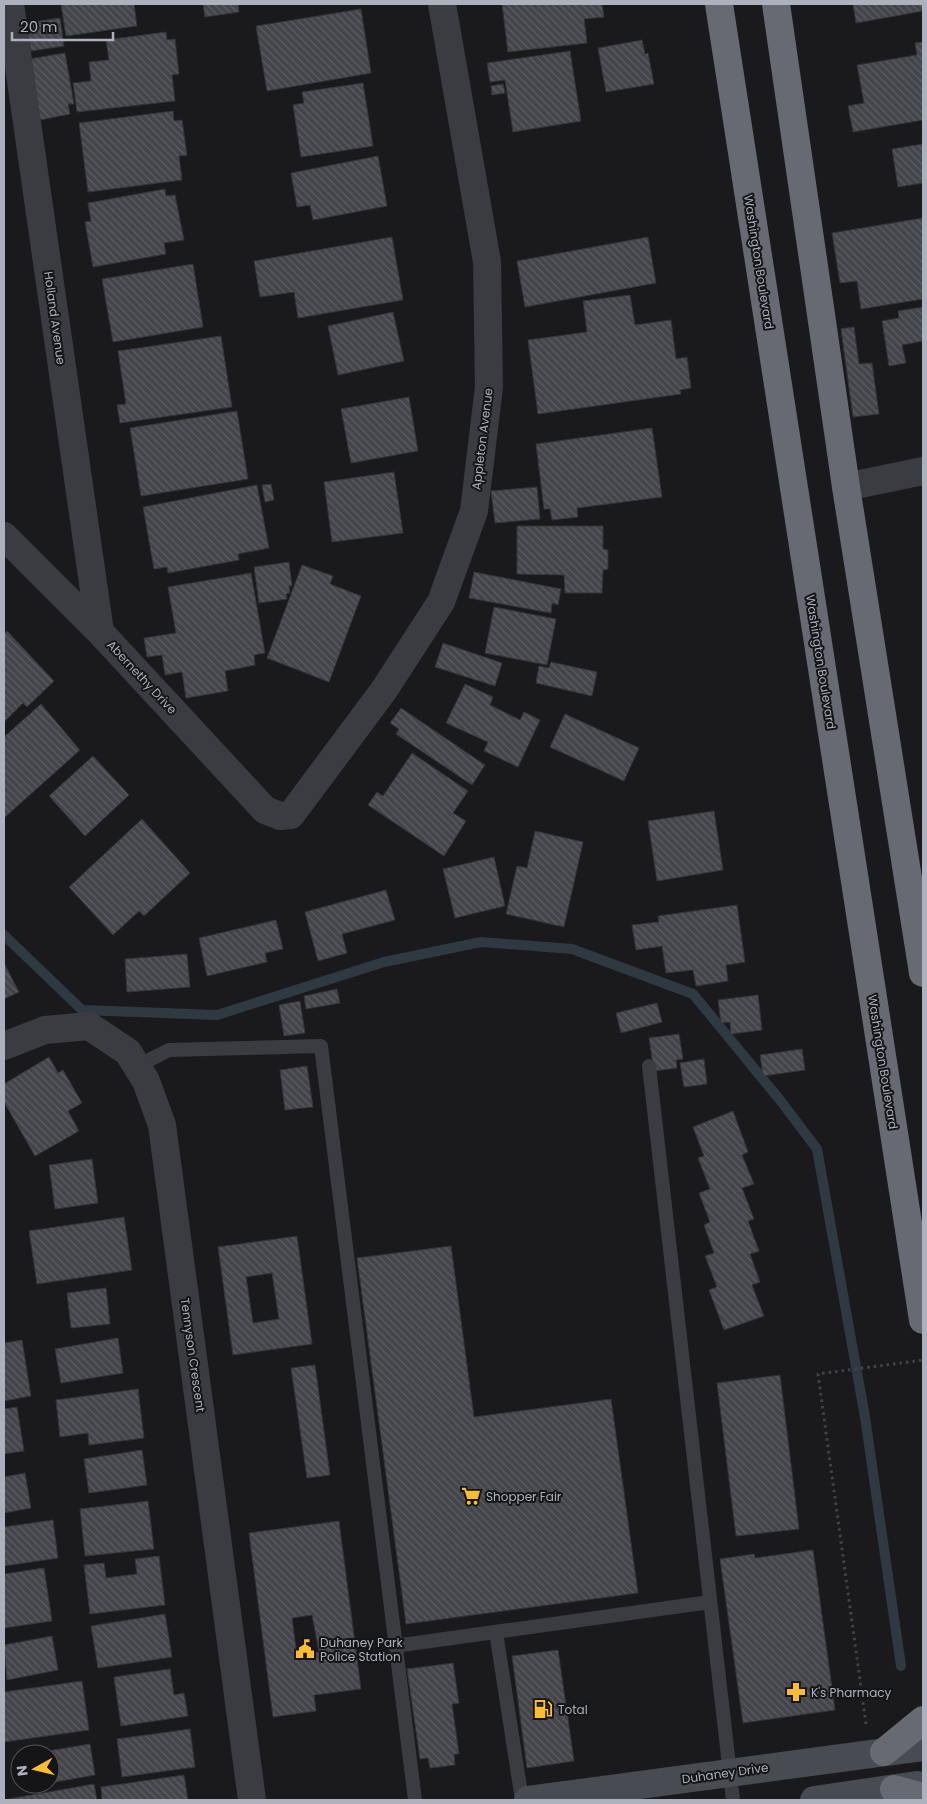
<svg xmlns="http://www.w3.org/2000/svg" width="927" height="1804" viewBox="0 0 927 1804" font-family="Poppins,sans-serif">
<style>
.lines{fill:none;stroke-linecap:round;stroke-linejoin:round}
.stream{stroke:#2f3942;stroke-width:10}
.building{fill:url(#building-back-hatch);stroke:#343439;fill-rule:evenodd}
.path{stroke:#414349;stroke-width:3;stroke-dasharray:2.5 4;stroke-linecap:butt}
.lane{stroke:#3b3c42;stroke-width:14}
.street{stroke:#3b3c42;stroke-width:28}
.secondary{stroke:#494b52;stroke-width:28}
.highway{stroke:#676a73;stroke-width:28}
.labels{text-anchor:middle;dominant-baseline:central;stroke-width:4;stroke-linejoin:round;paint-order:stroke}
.street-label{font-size:12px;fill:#acb1bd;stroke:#151518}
.poi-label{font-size:12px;fill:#acb1bd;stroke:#151518;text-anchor:start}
</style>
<defs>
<pattern id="building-back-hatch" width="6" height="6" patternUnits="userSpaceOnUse" patternTransform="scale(1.25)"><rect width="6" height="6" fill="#44454a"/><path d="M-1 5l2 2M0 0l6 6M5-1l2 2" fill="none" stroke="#5c5d62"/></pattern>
</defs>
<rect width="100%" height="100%" fill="#1a1a1d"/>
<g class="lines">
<path class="stream" d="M4,935L82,1010L217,1015L384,962L481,942L572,949L693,994L780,1100L817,1149L865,1417L901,1666"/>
</g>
<path class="building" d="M61,4H134L137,26L66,36Z
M203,4H238L239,12L205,17Z
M502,4H602L604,17L584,19L587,43L508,52Z
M853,4H923V11L856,23Z
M361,9L371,73L267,91L256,26Z
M60,18L64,46L31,51L26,23Z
M166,32L167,40L175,39L179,74L172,75L175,101L77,112L73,83L91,81L89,62L109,60L106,40Z
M642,40L645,54L648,53L654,84L606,92L598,48Z
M923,42V120L853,132L848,106L864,103L857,65L917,55L915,43Z
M570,51L581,121L513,132L505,80L490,82L487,63Z
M65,53L74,104H68L70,114L40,120L29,59Z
M363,83L373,146L301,157L293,105L304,103L302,92Z
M503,84L505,93L492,95L491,86Z
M173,111L174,121L182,120L187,155L179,156L182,180L88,192L79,123Z
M923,144V183L898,187L892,149Z
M378,156L387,206L313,220L310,205L297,207L291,173Z
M165,189L166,196L175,195L184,240L164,243L166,254L93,267L85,222L91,221L88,203Z
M923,218V299L861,309L857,281L840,283L832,233Z
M392,237L403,300L298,318L294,292L260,297L254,261Z
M648,237L656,283L525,307L517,261Z
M193,264L203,327L113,342L102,279Z
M630,295L635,325L671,320L676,359L687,357L691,388L680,390L681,394L538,414L528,340L587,332L583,301Z
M923,307V341L902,345L906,363L889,366L882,321L899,318L898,311Z
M393,312L404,361L338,375L328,326Z
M854,327L859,364L872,363L879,414L853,417L841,329Z
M221,336L232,407L120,423L117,405L126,404L118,351Z
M409,397L418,451L351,463L341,409Z
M237,411L248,479L141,496L130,428Z
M652,428L662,497L577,508L578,517L552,520L550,509H544L536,444Z
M394,472L403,533L332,542L324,482Z
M271,484L274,500L265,502L262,485Z
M257,485L269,548L238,554L239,560L168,573L167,567L154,569L143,507Z
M537,487L540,519L495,523L491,491Z
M517,526H603V549L608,550V569L603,570L602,593H565L564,575L517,574Z
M289,562L292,586H289L290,593L286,594L287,599L259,603L254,567Z
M302,565L333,576L330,584L361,596L329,682L267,658Z
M474,572L561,589L558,605L552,603L551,613L469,598Z
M251,573L265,653L254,655L255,665L225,671L228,691L186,698L182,672L165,675L162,655L147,657L144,638L176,633L168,587Z
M494,607L556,619L547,665L485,653Z
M7,631L54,681L27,707L23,703L4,722V634Z
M443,643L502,663L495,686L435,667Z
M551,662L597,672L592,696L536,683L539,666L549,668Z
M465,684L493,697L490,705L520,720L524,712L540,720L518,767L484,751L488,742L446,723Z
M41,704L80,750L4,818V737Z
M401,708L485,765L472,785L396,734L399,729L390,723Z
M565,714L639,748L624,781L550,747Z
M412,753L468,791L453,813L466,821L444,856L368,805L377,792L383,796Z
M93,756L129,795L85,836L49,796Z
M714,811L723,870L657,881L648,821Z
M142,819L190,873L144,916L139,911L113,935L69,887Z
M535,831L583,842L564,927L506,914L517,866L527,868Z
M494,857L505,906L455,918L443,869Z
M386,890L395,920L342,934L347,953L318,961L305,912Z
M737,905L745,962L726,965L728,981L696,986L693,970L666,973L662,946L636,950L632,925L659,922L658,916Z
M276,920L283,949L265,953L267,962L207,976L199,938Z
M187,954L190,987L127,992L125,959Z
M4,963L19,992L4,999Z
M337,989L340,1003L306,1009L304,996Z
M758,995L762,1030L731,1034L730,1022L721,1023L718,1000Z
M300,1001L305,1033L284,1036L279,1005Z
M657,1003L662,1022L621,1033L616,1013Z
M679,1034L683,1059L676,1060L677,1068L654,1071L649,1038Z
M802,1049L805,1070L763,1076L760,1055Z
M49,1057L58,1073L63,1070L82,1103L68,1111L79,1131L35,1156L4,1102V1084Z
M704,1059L707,1084L684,1087L680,1063Z
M307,1066L313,1107L285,1110L280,1070Z
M733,1111L748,1152L742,1155L754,1184L742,1188L754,1219L748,1221L759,1251L750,1254L760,1282L752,1285L764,1316L724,1330L709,1290L717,1287L705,1256L714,1253L704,1225L710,1222L699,1193L710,1189L698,1158L704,1156L693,1127Z
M92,1159L98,1203L55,1209L49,1165Z
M124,1217L132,1270L37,1284L29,1231Z
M297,1236L312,1344L233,1355L218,1247ZM272,1273L279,1319L253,1323L246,1277Z
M451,1246L474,1417L611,1399L638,1593L406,1624L357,1258Z
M106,1288L110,1324L71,1328L67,1293Z
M118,1338L123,1373L61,1383L55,1349Z
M22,1340L31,1396L4,1401V1343Z
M315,1365L330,1475L307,1478L291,1368Z
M780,1375L799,1529L736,1536L717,1383Z
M138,1389L144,1438L89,1445L88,1433L60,1437L56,1400Z
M17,1407L24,1451L4,1454V1409Z
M142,1450L147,1485L89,1493L84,1459Z
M25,1473L31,1508L4,1513V1477Z
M148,1501L154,1549L85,1556L80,1509Z
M53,1520L58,1558L4,1566V1527Z
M339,1521L361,1689L314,1695L316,1711L273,1717L249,1533ZM312,1615L319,1652L297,1656L292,1618Z
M813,1550L835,1710L743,1723L720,1559L754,1554L755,1558Z
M159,1556L165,1605L90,1614L84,1565L104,1563L106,1578L137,1574L135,1559Z
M44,1568L52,1621L4,1628V1574Z
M165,1614L172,1657L98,1668L91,1626Z
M52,1636L58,1670L7,1680L4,1645Z
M558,1650L574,1761L527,1768L512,1656Z
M453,1663L459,1703L452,1704L459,1754H454L455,1765L430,1768L428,1758L420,1759L407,1669Z
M170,1669L174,1695L184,1693L188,1716L121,1726L114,1677Z
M82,1681L89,1730L4,1742V1692Z
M190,1729L195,1767L122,1777L117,1739Z
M90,1744L95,1775L50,1783V1754H30Z
M184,1775L188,1800H102L101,1787Z
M94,1784L97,1800H9V1799Z"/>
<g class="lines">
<path class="path" d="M866,1724L818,1374L923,1360"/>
<path class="lane" d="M137,1066L169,1050L321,1046L415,1800
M649,1066L733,1800
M496,1632L522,1800
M395,1646L710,1602"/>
<path class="street" d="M10,4L100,632
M846,487L923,471
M4,536L100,632L265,810L280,816L291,815L384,690L441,602L474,511L489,387L487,262L442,4
M4,1046L45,1030L89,1026L128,1052L146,1081L162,1125L252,1800"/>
<path class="secondary" d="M528,1800L923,1747
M814,1800L917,1785"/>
<path class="highway" d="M719,4L923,1320
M776,4L846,487L923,973
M884,1752L923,1720
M894,1789L923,1797"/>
</g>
<defs>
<g id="supermarket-bare" transform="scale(1.5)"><path d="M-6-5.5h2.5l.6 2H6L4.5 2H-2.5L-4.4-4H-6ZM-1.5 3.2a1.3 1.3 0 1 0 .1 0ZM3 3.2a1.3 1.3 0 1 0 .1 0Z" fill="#fcbd32" stroke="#151518" stroke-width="2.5" paint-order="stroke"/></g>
<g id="civic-bare" transform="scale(1.5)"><path d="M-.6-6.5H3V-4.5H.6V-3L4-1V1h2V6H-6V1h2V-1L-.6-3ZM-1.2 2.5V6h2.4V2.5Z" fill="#fcbd32" stroke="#151518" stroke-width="2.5" paint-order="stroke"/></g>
<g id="pharmacy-bare" transform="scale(1.5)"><path d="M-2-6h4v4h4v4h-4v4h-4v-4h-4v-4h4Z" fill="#fcbd32" stroke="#151518" stroke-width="2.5" paint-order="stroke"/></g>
<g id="fuel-bare" transform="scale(1.5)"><path d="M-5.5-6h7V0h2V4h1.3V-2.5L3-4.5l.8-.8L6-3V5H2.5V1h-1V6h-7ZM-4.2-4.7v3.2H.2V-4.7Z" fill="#fcbd32" stroke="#151518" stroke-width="2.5" paint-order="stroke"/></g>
</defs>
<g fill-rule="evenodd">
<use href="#supermarket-bare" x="471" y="1496"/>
<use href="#civic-bare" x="305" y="1649"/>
<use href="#pharmacy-bare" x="796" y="1692"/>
<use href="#fuel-bare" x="543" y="1709"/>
</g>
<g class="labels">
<g class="street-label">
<text transform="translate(759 262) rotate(81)">Washington Boulevard</text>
<text transform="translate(55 318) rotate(82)">Holland Avenue</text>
<text transform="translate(482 439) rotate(-83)">Appleton Avenue</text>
<text transform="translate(821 662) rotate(81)">Washington Boulevard</text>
<text transform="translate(142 677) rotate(47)">Abernethy Drive</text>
<text transform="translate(883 1062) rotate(81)">Washington Boulevard</text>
<text transform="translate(193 1355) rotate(82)">Tennyson Crescent</text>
<text transform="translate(725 1773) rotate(-8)">Duhaney Drive</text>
</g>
<g class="poi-label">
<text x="486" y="1496">Shopper Fair</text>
<text x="320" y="1642">Duhaney Park<tspan x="320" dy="14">Police Station</tspan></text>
<text x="811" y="1692">K's Pharmacy</text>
<text x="558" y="1709">Total</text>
</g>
</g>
<rect width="927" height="1804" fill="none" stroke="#acb1bd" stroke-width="10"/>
<g transform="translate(35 1769) rotate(262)"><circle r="24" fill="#151518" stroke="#51535a"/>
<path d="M0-4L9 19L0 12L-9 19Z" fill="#fcbd32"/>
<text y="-8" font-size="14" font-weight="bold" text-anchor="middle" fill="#acb1bd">N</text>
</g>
<path d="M12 32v8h101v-8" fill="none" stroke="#acb1bd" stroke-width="2.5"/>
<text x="20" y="32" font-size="15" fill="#acb1bd" stroke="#151518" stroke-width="4" paint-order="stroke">20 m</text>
</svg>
